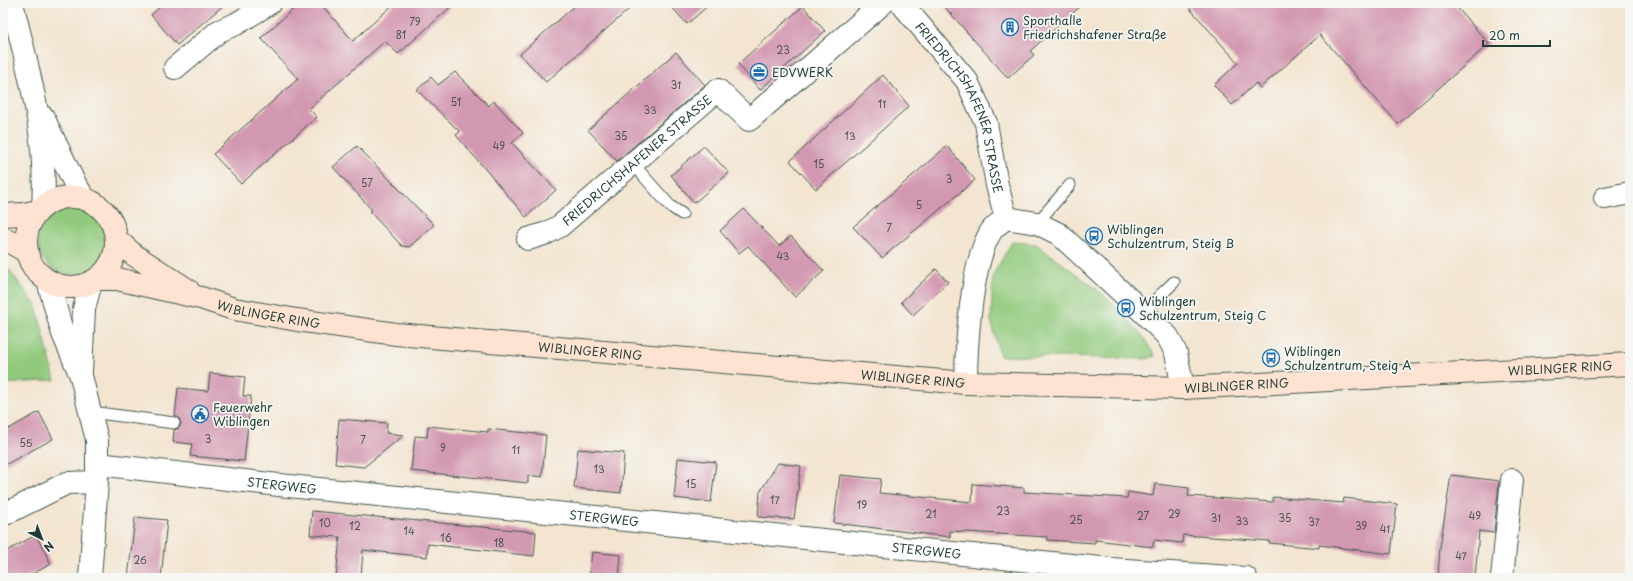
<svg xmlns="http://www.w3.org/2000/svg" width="1633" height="581" viewBox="0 0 1633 581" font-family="'Playpen Sans',sans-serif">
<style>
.green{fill:#92ca7d;stroke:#588458}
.building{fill:#d398b1}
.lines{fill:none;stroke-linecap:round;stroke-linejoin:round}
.service-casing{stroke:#3f564b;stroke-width:13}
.minor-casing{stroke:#3f564b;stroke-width:24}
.tertiary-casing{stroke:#3f564b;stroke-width:24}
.secondary-casing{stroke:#3f564b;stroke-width:24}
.service{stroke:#fff;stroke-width:11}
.minor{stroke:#fff;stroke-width:22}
.tertiary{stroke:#fff;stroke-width:22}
.secondary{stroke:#fee3d2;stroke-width:22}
.labels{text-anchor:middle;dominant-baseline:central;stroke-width:3.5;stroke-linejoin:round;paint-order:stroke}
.number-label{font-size:10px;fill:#4c5453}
.poi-label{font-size:12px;fill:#1f3d34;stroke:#f6f6f2;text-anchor:start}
.street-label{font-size:12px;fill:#1f3d34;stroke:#f6f6f2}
</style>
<rect width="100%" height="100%" fill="#f6f6f2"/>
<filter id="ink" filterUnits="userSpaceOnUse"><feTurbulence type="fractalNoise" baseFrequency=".025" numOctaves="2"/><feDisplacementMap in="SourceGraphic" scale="8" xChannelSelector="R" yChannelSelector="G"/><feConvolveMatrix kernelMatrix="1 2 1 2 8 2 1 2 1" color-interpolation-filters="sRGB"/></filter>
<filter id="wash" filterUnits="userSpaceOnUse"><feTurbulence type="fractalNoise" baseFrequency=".012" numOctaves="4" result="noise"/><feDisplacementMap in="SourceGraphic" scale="16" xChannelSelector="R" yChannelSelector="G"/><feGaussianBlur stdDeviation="0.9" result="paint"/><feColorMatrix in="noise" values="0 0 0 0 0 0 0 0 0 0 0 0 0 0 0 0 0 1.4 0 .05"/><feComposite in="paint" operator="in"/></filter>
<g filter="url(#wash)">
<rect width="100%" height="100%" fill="#f3e5d0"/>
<path class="green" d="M38 241a34 34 0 1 1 68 0a34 34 0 1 1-68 0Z
M1012,242L1036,244L1103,294L1143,336L1155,356L1146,359L1000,356L991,320L993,275Z
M3,262L36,305L55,380L3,384Z"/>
<g id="blocks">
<path class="building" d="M164,3H226L177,45L151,15Z
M300,3H320L353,41L395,3H455L398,54L385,41L309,109L317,117L241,184L213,154L298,79L261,38Z
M578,3H636L546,82L520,54Z
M668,3H711L687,24Z
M941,3H1084L1030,51L1034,55L1008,78Z
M1185,3H1453L1489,44L1398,124L1320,35L1260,88L1256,83L1232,105L1214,85L1238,63Z
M803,6L825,31L760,90L738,64Z
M676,52L705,85L617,161L588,130Z
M455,72L489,106L494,101L523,133L512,143L556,190L526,217L456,135L460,132L417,90L431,77L438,85Z
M883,75L909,106L816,189L790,161Z
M357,146L434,225L409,247L402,246L370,212L372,210L333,167Z
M704,146L729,173L694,203L671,175Z
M947,146L975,180L882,258L853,227Z
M744,209L779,246L791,236L824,271L795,297L748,246L739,253L720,231Z
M936,269L948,282L913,315L901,302Z
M210,373L245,377L243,396H251L244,461L190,456L192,444L173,442L174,430L179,428L181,424L179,418L175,416L178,388L208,391Z
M39,412L53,439L3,466V432Z
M339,419L387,423L386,433L404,435L364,467L335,464Z
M428,426L488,432V429L546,435L542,477L528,475V483L411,471L415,436L427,437Z
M578,449L624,453L621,493L574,488Z
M678,458L716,462L711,502L674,498Z
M778,463L801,466L794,519L758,517L760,492Z
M840,475L881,479L879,493L972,502L973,484L1024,488V492L1127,498L1128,492L1153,496L1155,484L1189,488L1188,496L1273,502V497L1343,503L1344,498L1397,504L1391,554L1319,545V548L1269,543V541L1183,535L1182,543L1154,540L1153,547L1095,540V543L1047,540V537L950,531V537L834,523Z
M1451,475L1499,481L1494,533L1479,531L1475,578H1438L1440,547Z
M312,511L536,532L534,556L428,544L427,557L363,550L361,578H336L340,537L310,535Z
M135,517L167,520L161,578H128Z
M36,535L51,564L25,578H3V553Z
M592,552L621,555L619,578H589Z"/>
</g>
</g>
<g filter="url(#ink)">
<use href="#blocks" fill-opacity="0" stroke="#3f564b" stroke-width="1"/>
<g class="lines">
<g class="service-casing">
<path id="service" d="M633,164L670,206L682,214
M1037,223L1070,185
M1143,312L1174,282
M91,412L174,423"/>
</g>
<g class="minor-casing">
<g id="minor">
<path id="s1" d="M901,3L967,81L986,123L997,185L1006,218"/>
<path d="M175,68L219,31L236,24L270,3"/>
<path d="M1605,198L1630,193"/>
<path id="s2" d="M528,239L547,233L560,226L718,90L749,120L883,3"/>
<path d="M966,383C966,346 971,261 992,230C995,226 1001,222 1006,218L1037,223L1059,234L1143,312L1168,337L1176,353L1183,388"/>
<path id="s3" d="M98,464L279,485L1111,569L1246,578"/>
<path d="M3,515L67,483L97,482"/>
<path d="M1502,578L1512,480"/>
</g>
</g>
<g class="tertiary-casing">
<path id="tertiary" d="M12,3C28,69 48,137 43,207
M43,117L75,184L85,199
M48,281L63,334L81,376L97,440V482L90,578
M81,371L84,309L91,282"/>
</g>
<g class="secondary-casing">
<g id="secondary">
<circle cx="71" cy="242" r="45"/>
<path d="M3,215L23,214L38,211"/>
<path d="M3,238L27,252"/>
<path d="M116,239L134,255L188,290"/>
<path id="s4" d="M97,279H117L139,284L201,298L234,309L297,320L396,334L966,383L1183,388L1630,364"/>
</g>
</g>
<use href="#service" class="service"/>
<use href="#minor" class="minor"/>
<use href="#tertiary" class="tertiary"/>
<use href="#secondary" class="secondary"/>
</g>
</g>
<defs>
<g id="building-ring" transform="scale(0.9)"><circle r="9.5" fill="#f6f6f2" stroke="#1f6fb2" stroke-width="1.5"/><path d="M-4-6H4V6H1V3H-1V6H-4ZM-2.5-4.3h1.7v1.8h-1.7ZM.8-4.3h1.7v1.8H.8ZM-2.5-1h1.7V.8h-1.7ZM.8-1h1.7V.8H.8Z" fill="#1f6fb2"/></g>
<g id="office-ring" transform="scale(0.9)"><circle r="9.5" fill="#f6f6f2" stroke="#1f6fb2" stroke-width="1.5"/><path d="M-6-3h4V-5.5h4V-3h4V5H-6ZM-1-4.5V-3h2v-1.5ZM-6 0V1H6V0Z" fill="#1f6fb2"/></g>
<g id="bus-ring" transform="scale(0.9)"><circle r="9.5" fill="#f6f6f2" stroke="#1f6fb2" stroke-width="1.5"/><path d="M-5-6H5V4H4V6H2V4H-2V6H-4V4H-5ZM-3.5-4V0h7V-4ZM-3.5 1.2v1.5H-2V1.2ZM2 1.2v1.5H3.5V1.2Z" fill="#1f6fb2"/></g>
<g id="civic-ring" transform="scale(0.9)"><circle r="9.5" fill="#f6f6f2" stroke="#1f6fb2" stroke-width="1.5"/><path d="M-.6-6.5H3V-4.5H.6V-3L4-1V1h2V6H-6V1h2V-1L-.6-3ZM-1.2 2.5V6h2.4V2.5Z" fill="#1f6fb2"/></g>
</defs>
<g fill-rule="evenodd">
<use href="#building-ring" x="1010" y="27"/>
<use href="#office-ring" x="759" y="72"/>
<use href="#bus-ring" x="1094" y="236"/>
<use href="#bus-ring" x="1126" y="308"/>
<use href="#bus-ring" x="1271" y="358"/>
<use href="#civic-ring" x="200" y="414"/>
</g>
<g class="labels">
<g class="number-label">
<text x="415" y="21">79</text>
<text x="401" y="34">81</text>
<text x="783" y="49">23</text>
<text x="676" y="84">31</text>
<text x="456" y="101">51</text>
<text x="882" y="103">11</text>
<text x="650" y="109">33</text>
<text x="621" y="135">35</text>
<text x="850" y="135">13</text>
<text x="499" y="145">49</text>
<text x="819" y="163">15</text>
<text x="949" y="178">3</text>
<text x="367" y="182">57</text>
<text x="919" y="204">5</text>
<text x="889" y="227">7</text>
<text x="783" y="255">43</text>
<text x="208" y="438">3</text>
<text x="363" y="439">7</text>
<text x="26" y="442">55</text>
<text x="443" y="447">9</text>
<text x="516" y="449">11</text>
<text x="599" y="468">13</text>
<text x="691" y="483">15</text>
<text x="775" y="499">17</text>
<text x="862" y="504">19</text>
<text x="1003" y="510">23</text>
<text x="931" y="513">21</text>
<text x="1174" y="513">29</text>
<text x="1143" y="515">27</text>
<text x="1475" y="515">49</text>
<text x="1216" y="517">31</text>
<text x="1285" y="517">35</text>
<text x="1076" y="519">25</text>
<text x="1242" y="520">33</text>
<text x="1314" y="521">37</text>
<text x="325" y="522">10</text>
<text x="355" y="525">12</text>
<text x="1361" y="525">39</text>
<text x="1385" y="528">41</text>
<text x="409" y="530">14</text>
<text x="446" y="537">16</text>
<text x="499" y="542">18</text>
<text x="1461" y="555">47</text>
<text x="140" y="559">26</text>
</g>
<g class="poi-label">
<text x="1023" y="20">Sporthalle<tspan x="1023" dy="14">Friedrichshafener Straße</tspan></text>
<text x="772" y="72">EDVWERK</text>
<text x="1107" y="229">Wiblingen<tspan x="1107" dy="14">Schulzentrum, Steig B</tspan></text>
<text x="1139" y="301">Wiblingen<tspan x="1139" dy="14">Schulzentrum, Steig C</tspan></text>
<text x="1284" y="351">Wiblingen<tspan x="1284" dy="14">Schulzentrum, Steig A</tspan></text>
<text x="213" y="407">Feuerwehr<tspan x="213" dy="14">Wiblingen</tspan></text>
</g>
<g class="street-label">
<text stroke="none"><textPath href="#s1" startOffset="123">FRIEDRICHSHAFENER STRASSE</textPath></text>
<text stroke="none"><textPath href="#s2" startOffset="136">FRIEDRICHSHAFENER STRASSE</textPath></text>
<text stroke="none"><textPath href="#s4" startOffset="176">WIBLINGER RING</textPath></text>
<text stroke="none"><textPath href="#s4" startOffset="500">WIBLINGER RING</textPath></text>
<text stroke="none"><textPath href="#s4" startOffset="1472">WIBLINGER RING</textPath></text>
<text stroke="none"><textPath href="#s4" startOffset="824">WIBLINGER RING</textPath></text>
<text stroke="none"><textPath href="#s4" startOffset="1148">WIBLINGER RING</textPath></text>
<text stroke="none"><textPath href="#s3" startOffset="185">STERGWEG</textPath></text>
<text stroke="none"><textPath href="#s3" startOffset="509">STERGWEG</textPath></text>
<text stroke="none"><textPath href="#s3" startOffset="833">STERGWEG</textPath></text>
</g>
</g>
<rect width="1633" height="581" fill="none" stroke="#f6f6f2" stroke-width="16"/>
<g transform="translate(42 539) rotate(138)" stroke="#f6f6f2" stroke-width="3" paint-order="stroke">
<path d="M0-3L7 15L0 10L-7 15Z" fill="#1f3d34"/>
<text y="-6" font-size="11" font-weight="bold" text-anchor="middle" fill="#1f3d34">N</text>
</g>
<path d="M1483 40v6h67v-6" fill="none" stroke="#1f3d34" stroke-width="2"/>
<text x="1489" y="40" font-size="12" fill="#1f3d34" stroke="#f6f6f2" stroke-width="3" paint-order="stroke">20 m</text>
</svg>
